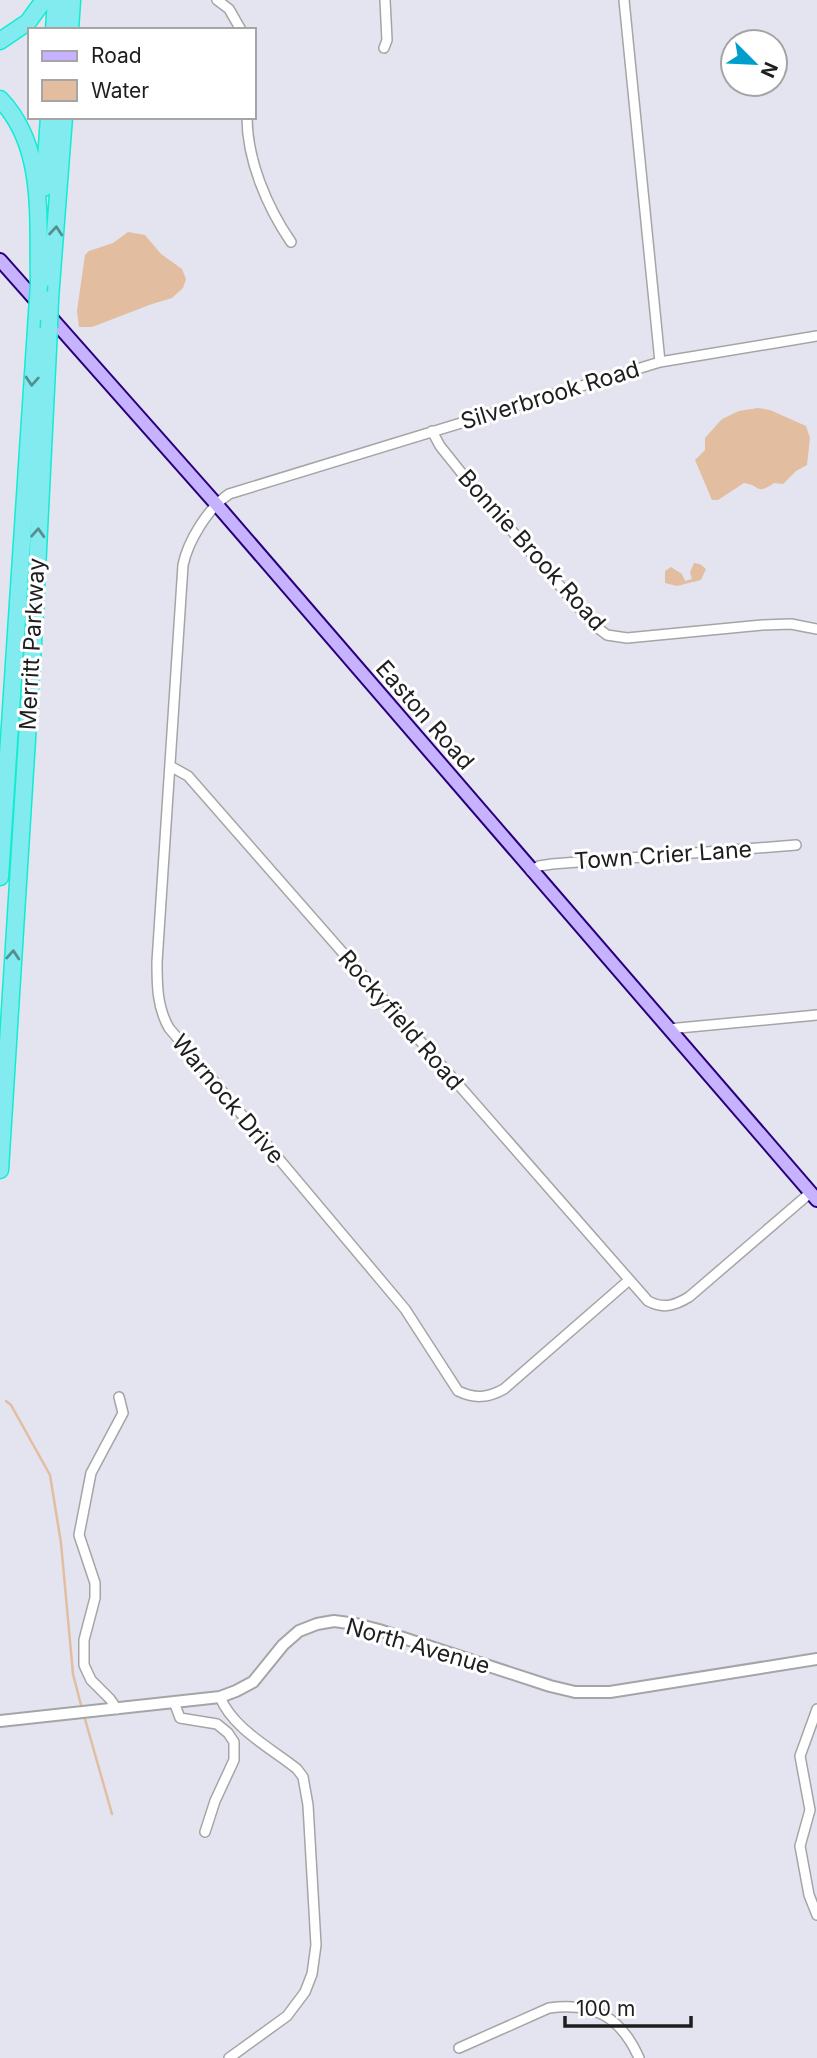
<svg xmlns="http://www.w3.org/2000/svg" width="817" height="2058" viewBox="0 0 817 2058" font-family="Inter,sans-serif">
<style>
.water{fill:#e2bd9f}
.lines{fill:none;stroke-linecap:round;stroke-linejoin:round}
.stream{stroke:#e2bd9f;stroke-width:2.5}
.minor-casing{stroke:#a5a5a5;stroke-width:12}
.tertiary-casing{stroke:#a5a5a5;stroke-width:14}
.secondary-casing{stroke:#29007a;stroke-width:16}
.motorway-casing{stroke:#12ecd2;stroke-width:19}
.minor{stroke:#fff;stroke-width:9}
.tertiary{stroke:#fff;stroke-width:10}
.secondary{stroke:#c7b2ff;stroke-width:12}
.motorway{stroke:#82ebf0;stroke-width:16}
.motorway-bridge-casing{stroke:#12ecd2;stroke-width:19;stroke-linecap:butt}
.motorway-bridge{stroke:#82ebf0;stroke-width:16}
.oneway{stroke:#558f92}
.labels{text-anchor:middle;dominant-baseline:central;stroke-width:6;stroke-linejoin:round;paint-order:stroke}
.street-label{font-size:23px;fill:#1e1e1e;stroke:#fff}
</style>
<rect width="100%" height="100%" fill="#e3e4f0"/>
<path class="water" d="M128,232L145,235L161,254L182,269L186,279L183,288L172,298L152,304L92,327H79L77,311L85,255L89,251L113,243Z
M758,408L770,410L806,426L810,438L807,465L796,471L783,484L774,483C755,496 761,485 744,483L718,500H712L695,460L705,450V438L722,419L739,411Z
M694,563L700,564L706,569L701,580L677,586L665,583V571L671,567L682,574L685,581L692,579L690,572Z"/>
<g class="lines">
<path class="stream" d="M6,1401L11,1405L50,1475L61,1543L73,1674L81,1705
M85,1719L112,1814"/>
<g class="minor-casing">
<path id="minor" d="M217,0L229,9L241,30
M624,0L660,362
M384,48L387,40L385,0
M247,117C247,160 267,207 291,242
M432,431L440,446L464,476L594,625L607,635L627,638L762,625L791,624L817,629
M170,766L188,776L648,1301C663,1309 674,1306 689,1297L810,1193
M531,871L539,866L552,864L796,845
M668,1029L817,1015
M628,1281L504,1389C488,1398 475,1399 458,1391L405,1309L169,1028C157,1007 157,985 157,962L183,565C188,541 208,508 229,494L660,362L817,336
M220,1697C233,1729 271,1748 297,1769L303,1777L308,1805L316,1945L312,1974L305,1992L287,2016L229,2058
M174,1702L180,1718L217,1724L228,1733L234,1742V1760L215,1801L205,1832
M117,1709L110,1699L91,1680L84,1665V1640L95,1598V1583L79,1535L91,1473L123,1413L119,1397
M817,1709L800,1756L810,1810L800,1846L809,1895L817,1915
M459,2048L549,2008C594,2002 621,2017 639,2058"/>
</g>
<g class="tertiary-casing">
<path id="tertiary" d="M0,1721L220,1697L236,1691L253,1682L283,1645L299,1631L317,1624L334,1621L356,1624L379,1630L550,1686L575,1692H610L817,1659"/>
</g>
<g class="secondary-casing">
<path id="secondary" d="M0,260L217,505L817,1200"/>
</g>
<g class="motorway-casing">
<path id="motorway" d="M54,30L56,0
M70,30L72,0
M0,41L28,22L44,0
M0,99C47,148 37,222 39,285
M44,188L49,117
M50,299L64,117
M0,877L37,313
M0,1170L35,611L49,328"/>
</g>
<use href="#minor" class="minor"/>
<use href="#tertiary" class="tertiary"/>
<use href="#secondary" class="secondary"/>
<use href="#motorway" class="motorway"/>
<g class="motorway-bridge-casing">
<path id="motorway-bridge" d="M37,313L39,285
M49,328L50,299"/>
</g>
<use href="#motorway-bridge" class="motorway-bridge"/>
</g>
<defs><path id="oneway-chevron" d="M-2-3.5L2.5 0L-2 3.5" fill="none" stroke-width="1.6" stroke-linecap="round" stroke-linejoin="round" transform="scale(1.75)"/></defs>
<g class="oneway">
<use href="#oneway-chevron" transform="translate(56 231) rotate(-85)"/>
<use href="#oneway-chevron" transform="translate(32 381) rotate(94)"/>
<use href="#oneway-chevron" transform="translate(38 533) rotate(-87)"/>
<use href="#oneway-chevron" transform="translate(13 955) rotate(-86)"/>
</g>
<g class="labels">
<g class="street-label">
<text transform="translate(550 395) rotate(-17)">Silverbrook Road</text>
<text transform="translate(532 550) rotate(48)">Bonnie Brook Road</text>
<text transform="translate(32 644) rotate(-87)">Merritt Parkway</text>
<text transform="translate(425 715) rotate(49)">Easton Road</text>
<text transform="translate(663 855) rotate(-4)">Town Crier Lane</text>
<text transform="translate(401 1020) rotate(49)">Rockyfield Road</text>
<text transform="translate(228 1099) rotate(50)">Warnock Drive</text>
<text transform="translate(418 1646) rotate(16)">North Avenue</text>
</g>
</g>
<rect x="28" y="28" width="228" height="91" fill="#ffffff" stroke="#a5a5a5" stroke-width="2"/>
<rect x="42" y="51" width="35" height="10" fill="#c7b2ff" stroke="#a5a5a5" stroke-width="2"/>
<text x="91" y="63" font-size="21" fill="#1e1e1e">Road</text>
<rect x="42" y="80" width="35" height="21" fill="#e2bd9f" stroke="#a5a5a5" stroke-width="2"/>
<text x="91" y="98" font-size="21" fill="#1e1e1e">Water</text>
<g transform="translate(754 63) rotate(114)"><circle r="33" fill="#ffffff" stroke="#a5a5a5" stroke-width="2"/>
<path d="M0-5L12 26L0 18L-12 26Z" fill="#009ecc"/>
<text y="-10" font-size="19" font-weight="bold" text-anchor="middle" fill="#1e1e1e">N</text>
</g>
<path d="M565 2016v10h126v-10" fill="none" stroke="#1e1e1e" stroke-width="3.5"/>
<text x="576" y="2016" font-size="21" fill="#1e1e1e" stroke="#ffffff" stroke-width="5" paint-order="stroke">100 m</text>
</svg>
